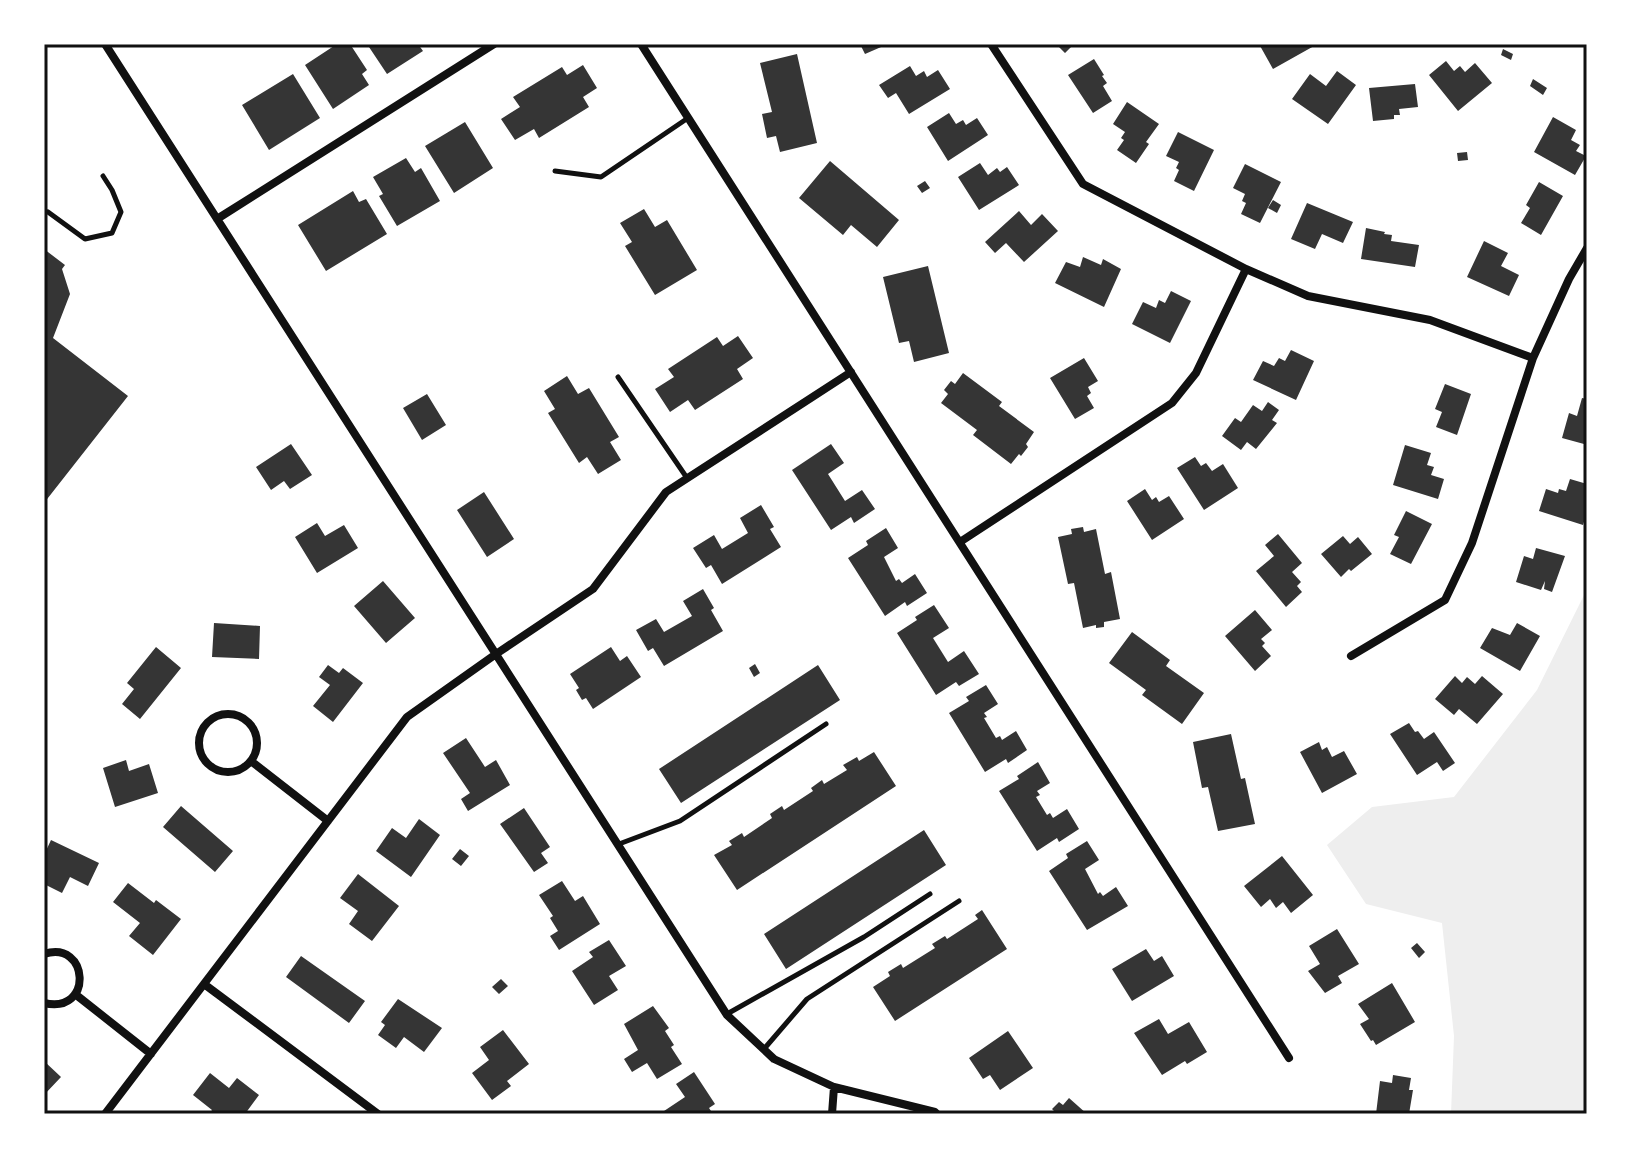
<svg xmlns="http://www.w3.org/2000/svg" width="1631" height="1158" viewBox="0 0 1631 1158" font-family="'Noto Sans',sans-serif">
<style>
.green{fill:#eee}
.building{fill:#353535}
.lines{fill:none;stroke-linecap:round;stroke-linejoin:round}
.service{stroke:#111;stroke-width:5}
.minor{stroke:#111;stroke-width:8}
.neatline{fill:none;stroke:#111;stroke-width:3}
</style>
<rect width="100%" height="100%" fill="#fff"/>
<path class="green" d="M1587,589V1114H1451L1454,1036L1442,923L1366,904L1327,845L1372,807L1454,797L1537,690Z"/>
<path class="building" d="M337,44H350L367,70L362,74L369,85L333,109L305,65Z
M367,44H418L423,51L387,74Z
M860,44H888L865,54Z
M1060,44H1071L1072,46L1065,53L1058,46Z
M1259,44H1313L1314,46L1273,69Z
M1503,49L1513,54L1511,60L1501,55Z
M797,54L817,143L780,152L776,136L767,138L762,114L772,112L760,63Z
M1094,59L1104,75L1102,76L1107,83L1103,86L1112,101L1093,113L1068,75Z
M1446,61L1454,71L1460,66L1465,72L1475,63L1492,83L1458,111L1429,75Z
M583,65L597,88L583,97L589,107L539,138L534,129L515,140L501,119L520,107L513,97L562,67L567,75Z
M910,66L916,76L924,71L927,77L938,70L950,89L909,114L896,93L888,98L879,85Z
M1337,71L1356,85L1328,124L1292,99L1310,74L1326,86Z
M293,74L320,118L269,150L242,105Z
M1533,79L1547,88L1543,95L1530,86Z
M1415,84L1418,107L1399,109L1400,115H1394V119L1373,121L1369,88Z
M1127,102L1159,124L1146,142L1149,144L1136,163L1117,150L1124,140L1121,138L1125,132L1113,124Z
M949,113L956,124L963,120L966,125L977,118L988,135L948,161L927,127Z
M1553,117L1576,130L1571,140L1580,145L1576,151L1586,156L1575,175L1534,152Z
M465,122L493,168L454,193L425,146Z
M1178,132L1214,150L1194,191L1174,181L1179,170L1176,168L1179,162L1166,156Z
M1467,152L1468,160L1458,161L1457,153Z
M406,158L415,172L421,168L440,201L397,226L379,196L383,194L373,177Z
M830,161L899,220L877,247L851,225L843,235L799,198Z
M980,163L988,175L997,168L1000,172L1007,167L1019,185L979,210L958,177Z
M1245,164L1281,182L1260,223L1241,214L1246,203L1242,201L1245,194L1233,188Z
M925,181L930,188L922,193L917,186Z
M1539,182L1563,196L1541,235L1521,223L1530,208L1526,205Z
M353,191L359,202L366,199L387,234L326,271L298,225Z
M1273,200L1281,205L1277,213L1268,208Z
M1307,203L1353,222L1343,243L1322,234L1315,249L1291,239Z
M644,209L655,227L667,220L697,270L655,295L625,246L632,242L620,223Z
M1019,211L1031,225L1042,214L1058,231L1024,262L1006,243L995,253L985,242Z
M1366,228L1385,232L1384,234L1392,235L1391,241L1419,245L1415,267L1361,259Z
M1484,241L1508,253L1501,266L1519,275L1509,296L1467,277Z
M44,249L65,265L62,269L70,294L53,338L128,396L44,503Z
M1083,257L1101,265L1103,259L1121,269L1104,307L1055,283L1066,262L1080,267Z
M928,266L949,353L914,362L909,341L899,343L883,277Z
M1171,291L1191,301L1170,343L1132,324L1143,302L1156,308L1159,300L1165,303Z
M738,336L753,358L737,369L743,379L695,410L688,400L670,412L655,389L674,377L668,369L717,337L723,346Z
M1291,350L1314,361L1296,400L1253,380L1263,361L1274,366L1279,358L1285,361Z
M1084,358L1098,381L1088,387L1091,393L1087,396L1094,408L1075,419L1050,378Z
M963,373L1002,402L999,406L1034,432L1026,444L1028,447L1021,456L1019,454L1011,464L973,435L977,430L941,403L948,394L944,390L951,381L955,384Z
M567,376L578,394L589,388L619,437L610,442L621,460L598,474L587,457L579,463L548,413L555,409L544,391Z
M1445,384L1471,394L1457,435L1436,427L1442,412L1435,409Z
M427,394L446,425L422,440L403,408Z
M1582,398L1587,399V436L1584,444L1562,438L1569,413L1577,416Z
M1268,402L1279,410L1272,420L1277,423L1256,449L1247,442L1241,450L1222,436L1235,418L1241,422L1253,405L1262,411Z
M291,444L312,475L290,489L284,481L271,490L256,467Z
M831,444L844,463L828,474L845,501L862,490L875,509L854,523L851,517L831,530L792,470Z
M1405,445L1431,453L1427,465L1434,467L1431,475L1444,479L1438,499L1393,485Z
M1195,457L1201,466L1206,463L1212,471L1223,464L1238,488L1204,510L1177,468Z
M1570,479L1587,484V512L1583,525L1539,511L1546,489L1558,493L1559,489L1566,491Z
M1145,489L1152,500L1156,497L1159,502L1169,496L1184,519L1152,540L1127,501Z
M484,492L514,539L487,557L457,510Z
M761,505L774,527L770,529L781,547L722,584L711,565L706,568L693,548L714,535L722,549L748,533L740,518Z
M1406,511L1432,524L1411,564L1390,554L1399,537L1394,535Z
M317,523L325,536L344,525L358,548L317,573L295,537Z
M1083,527L1084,532L1096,529L1105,574L1111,572L1120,619L1104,622V627L1096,628V625L1083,628L1074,583L1068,584L1058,537L1072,534L1071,529Z
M886,528L898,548L884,557L896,581L899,579L902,583L915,574L927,593L907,606L905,602L885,616L848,558L868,545L866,541Z
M1278,534L1302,563L1292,572L1301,582L1297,586L1302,592L1286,607L1256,571L1274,556L1265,545Z
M1343,536L1350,544L1358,537L1372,554L1351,571L1349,569L1341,577L1321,554Z
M1536,548L1565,556L1552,592L1544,589L1545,581L1541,590L1516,582L1524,556L1533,559Z
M383,581L415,618L386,643L354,606Z
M703,589L714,608L711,610L723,631L664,666L653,648L648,651L636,630L656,619L664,632L692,616L683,601Z
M934,605L949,628L933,638L948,662L964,651L979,674L959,686L956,682L936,695L897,633L917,620L915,617Z
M1255,610L1272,630L1261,639L1265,643L1262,646L1271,656L1255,671L1225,636Z
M214,623L260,626L259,659L212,657Z
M1517,623L1540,636L1520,671L1480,648L1492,628L1510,635Z
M1132,632L1170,660L1166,666L1204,693L1182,724L1142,695L1146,690L1109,663Z
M156,647L181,668L140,719L122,704L134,689L127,683Z
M611,647L620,661L627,656L641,677L593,709L586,698L582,700L576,690L579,688L570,674Z
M755,664L760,673L754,677L749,668Z
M328,665L339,673L343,668L363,683L333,722L313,706L330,685L319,677Z
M818,665L840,700L681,803L659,769Z
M1455,676L1462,683L1467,677L1475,684L1482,676L1503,694L1477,724L1459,709L1454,715L1435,699Z
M986,685L998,704L984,713L987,717L984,718L996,738L1000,736L1002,740L1016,731L1027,750L1008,763L1006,759L985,772L949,713L969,701L966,697Z
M1409,723L1415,732L1418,731L1424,739L1434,732L1455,763L1443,771L1437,762L1417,775L1390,734Z
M1231,734L1241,779L1245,778L1255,824L1218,831L1208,787L1202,788L1193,742Z
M466,738L485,767L496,760L510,785L468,811L461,799L470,793L443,753Z
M1319,742L1322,750L1327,747L1332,757L1344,751L1357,774L1322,793L1300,752Z
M874,752L896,786L737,890L714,855L732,845L729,841L742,833L744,837L772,818L770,814L782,806L784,810L813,791L811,788L822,780L824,784L847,770L843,765L857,757L859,761Z
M126,760L129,771L149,764L158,793L115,807L103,768Z
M1038,762L1050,783L1037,791L1040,795L1036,797L1047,815L1050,813L1053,818L1067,809L1079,829L1059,842L1057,838L1037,851L999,791L1019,779L1017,776Z
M181,806L233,851L215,872L163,827Z
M524,808L550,847L541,853L548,863L534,872L500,824Z
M419,819L440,835L411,877L376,851L392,828L406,838Z
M924,830L946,865L786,969L764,934Z
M51,840L99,863L88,886L70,877L62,893L44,884V855Z
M1087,841L1099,860L1085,869L1098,894L1100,892L1103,896L1116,887L1128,906L1087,930L1049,871L1068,858L1066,854Z
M460,849L469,856L461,866L452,859Z
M1282,856L1313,895L1291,913L1283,902L1276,908L1270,899L1261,907L1244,886Z
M358,874L399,906L372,941L349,924L358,911L340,898Z
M562,881L575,901L583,896L600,924L559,950L550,936L558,931L550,918L553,916L539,895Z
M128,883L154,903L156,900L181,919L153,955L129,936L140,923L113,902Z
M982,910L1007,949L895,1021L873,987L890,976L888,972L901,964L903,968L935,948L932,944L945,936L947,939L978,919L975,915Z
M1337,929L1359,964L1338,976L1342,983L1325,993L1308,971L1320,964L1309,946Z
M609,940L626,966L609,976L618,990L594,1005L572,971L593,957L589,952Z
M1417,943L1425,952L1419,958L1411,948Z
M1146,949L1154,961L1162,956L1174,976L1132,1001L1112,969Z
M301,956L365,1001L349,1023L286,977Z
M501,979L508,986L499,994L492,987Z
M1392,983L1415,1022L1376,1045L1373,1040L1371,1041L1360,1024L1369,1019L1358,1004Z
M398,999L442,1028L424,1052L404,1037L396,1048L378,1035L385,1025L381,1022Z
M653,1006L669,1028L665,1031L674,1045L671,1047L682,1064L657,1079L647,1063L632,1072L624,1059L638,1050L624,1024Z
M1159,1019L1168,1034L1189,1022L1207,1052L1187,1064L1185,1061L1162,1075L1134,1033Z
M503,1030L529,1064L507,1081L511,1086L492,1100L472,1073L489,1060L480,1047Z
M1008,1031L1033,1068L1000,1090L990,1075L983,1079L969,1058Z
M44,1061L61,1077L44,1095Z
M694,1072L715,1104L709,1108L713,1114H666L664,1111L685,1097L676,1084Z
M210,1073L229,1088L237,1078L259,1095L245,1114H212L210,1113L212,1110L193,1095Z
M1393,1075L1411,1078L1409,1090H1413L1409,1114H1376L1380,1081L1392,1083Z
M1069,1098L1087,1114H1053L1055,1112L1052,1109L1059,1102L1063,1105Z"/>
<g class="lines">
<path class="service" d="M555,171L601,177L688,118
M48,212L85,239L112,233L121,212L112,190L103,176
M618,377L687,478
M619,844L680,821L826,724
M727,1014L864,937L930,894
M764,1049L807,999L959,901"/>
<path class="minor" d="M105,44L727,1015L774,1059L834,1087L935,1112L937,1114
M641,44L1289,1058
M991,44L1083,184L1246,269L1308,296L1430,320L1533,358
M217,219L494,44
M960,542L1172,403L1196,373L1246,269
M1351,656L1445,600L1472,543L1533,358L1569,279L1587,248
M199 743a29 29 0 1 1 58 0a29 29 0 1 1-58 0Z
M251,761L328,821
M44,954C89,939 94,1015 44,1003
M204,984L378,1114
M75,994L151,1054
M105,1114L407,717L496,654L593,589L666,492L851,372
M832,1114L834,1087"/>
</g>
<rect width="1631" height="1158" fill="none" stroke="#ffffff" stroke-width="92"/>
<rect x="46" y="46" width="1539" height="1066" class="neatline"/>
</svg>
